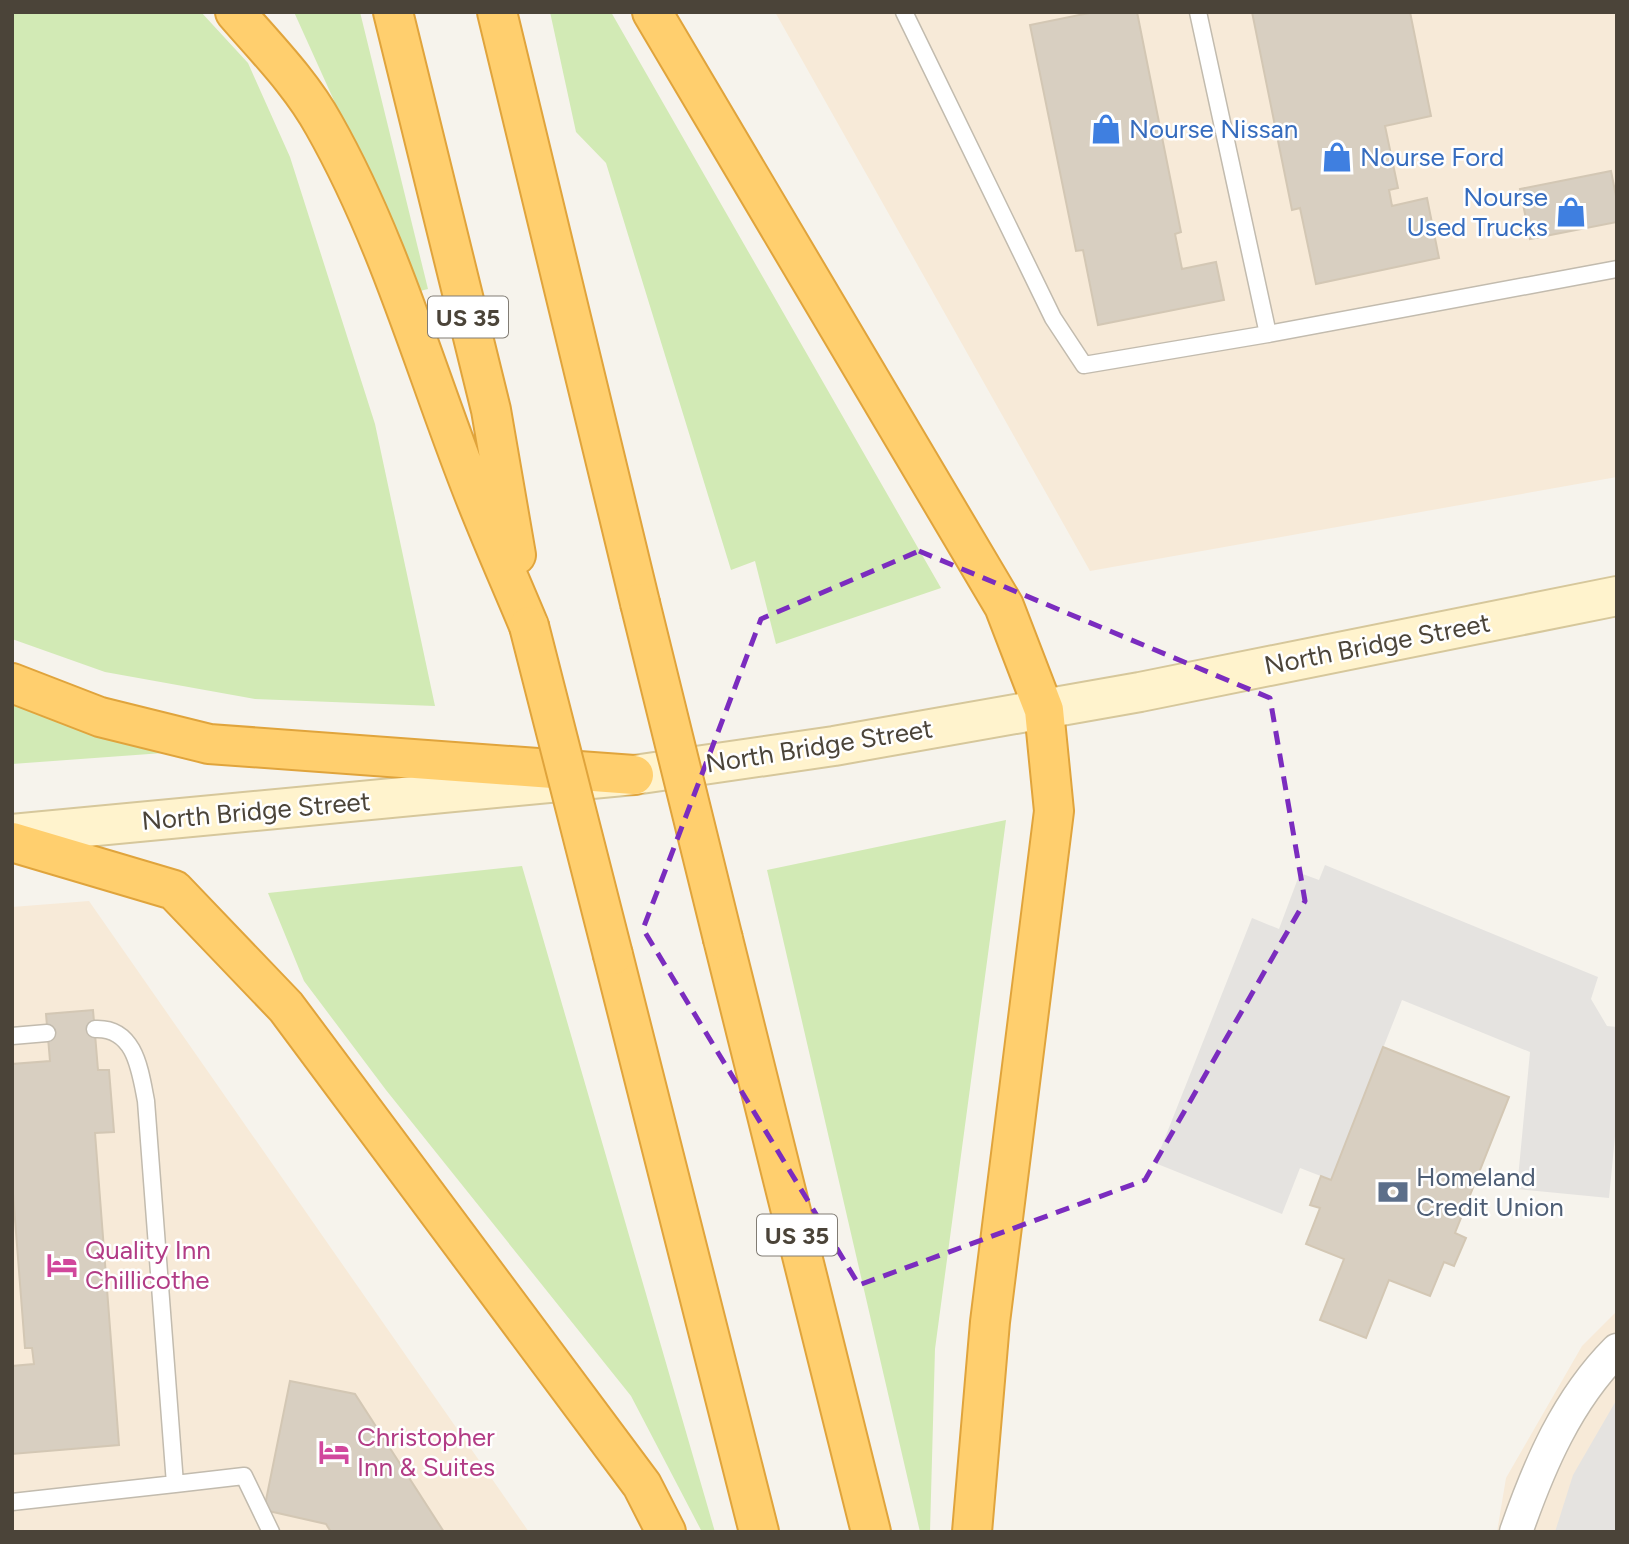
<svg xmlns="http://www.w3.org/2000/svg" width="1629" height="1544" viewBox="0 0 1629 1544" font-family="Figtree,sans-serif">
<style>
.commercial{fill:#f7ead8}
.green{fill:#d2eab5}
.parking{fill:#e5e3e0}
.building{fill:#d8cfc1;stroke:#d3c7b4;stroke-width:2}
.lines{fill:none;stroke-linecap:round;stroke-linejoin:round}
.service-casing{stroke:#c2bbae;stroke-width:19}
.minor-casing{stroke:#c2bbae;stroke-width:35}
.secondary-casing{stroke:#d6c79b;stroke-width:42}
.motorway-casing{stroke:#e0a43c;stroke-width:42}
.service{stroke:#fff;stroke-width:16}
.minor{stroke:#fff;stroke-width:32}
.secondary{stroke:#fff3cd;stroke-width:38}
.motorway{stroke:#ffcf6e;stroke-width:38}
.motorway-bridge-casing{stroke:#e0a43c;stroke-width:42;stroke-linecap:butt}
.motorway-bridge{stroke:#ffcf6e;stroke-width:38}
.marked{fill:none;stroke:#7b2cbf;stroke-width:5;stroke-dasharray:14 9;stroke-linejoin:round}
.labels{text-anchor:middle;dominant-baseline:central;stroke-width:5;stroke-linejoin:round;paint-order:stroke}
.shield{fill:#fff;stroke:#817c74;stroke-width:2}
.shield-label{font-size:24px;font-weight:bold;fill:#4b4439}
.shop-label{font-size:26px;fill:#366cbe;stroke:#fff;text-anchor:start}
.street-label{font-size:26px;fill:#4b4439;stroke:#fff}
.service-label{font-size:26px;fill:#4e5e75;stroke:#fff;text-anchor:start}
.hotel-label{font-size:26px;fill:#b23c85;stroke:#fff;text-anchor:start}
</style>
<rect width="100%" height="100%" fill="#f6f3ec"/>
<path class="commercial" d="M775,12H1617V477L1090,571Z
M89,901L529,1532H12V907Z
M1617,1311V1532H1497L1506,1478L1582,1346Z"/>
<path class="green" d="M12,12H201L248,63L290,157L375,424L435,706L255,699L105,672L12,639Z
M294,12H360L428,289L420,291Z
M550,12H611L941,588L776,644L755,561L731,570L606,163L576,132Z
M12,704L163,753L12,764Z
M1006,820L935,1349L930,1532H920L767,870Z
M522,866L715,1532H702L631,1396L386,1090L304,981L268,893Z"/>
<path class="parking" d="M1325,865L1598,977L1591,999L1607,1026L1617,1027V1116L1609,1198L1517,1189L1530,1052L1402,1000L1331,1180L1300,1168L1282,1214L1155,1163L1252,918L1279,929L1300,873L1319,880Z
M1617,1399V1532H1555L1573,1475Z"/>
<path class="building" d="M1094,12H1137L1181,232L1175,234L1182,269L1216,262L1224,300L1098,325L1083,250L1076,251L1030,25Z
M1252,12H1410L1431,116L1385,126L1398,188L1389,190L1392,206L1427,198L1439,258L1316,284L1300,208L1292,210Z
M1611,171L1617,201V222L1530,239L1520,189Z
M93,1010L98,1070H109L114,1132L95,1133L119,1445L12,1454V1366L34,1364L32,1348H25L12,1181V1064L50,1061L46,1014Z
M1383,1047L1509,1097L1455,1233L1466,1238L1454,1266L1444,1262L1430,1296L1389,1280L1366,1338L1320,1320L1344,1259L1306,1244L1320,1208L1310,1205L1321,1176L1331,1180Z
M290,1381L355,1394L444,1532H331L326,1524L264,1510Z"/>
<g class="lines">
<g class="service-casing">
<path id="service" d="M904,12L1053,318L1084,365L1268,334L1617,269
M1198,12L1268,334
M12,1036L47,1033
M175,1484L244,1476L271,1532
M12,1502L175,1484L146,1101C140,1070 135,1027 95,1029"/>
</g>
<g class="minor-casing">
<path id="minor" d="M1516,1532C1539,1466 1567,1400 1617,1350"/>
</g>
<g class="secondary-casing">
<path id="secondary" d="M12,834L634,775L834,746L1140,692L1617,596"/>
</g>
<g class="motorway-casing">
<path id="motorway" d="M235,12C266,48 301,83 324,125C388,238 423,363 470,484C488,531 509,578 529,626
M393,12L491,410L516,555
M497,12L640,603
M652,12L1004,606L1044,710L1054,811L990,1322L972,1532
M12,683L100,717L209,744L634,775
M12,842L174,890L286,1007L642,1485L666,1532
M723,939L871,1532
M613,955L759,1532"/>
</g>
<use href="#service" class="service"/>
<use href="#minor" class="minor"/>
<use href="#secondary" class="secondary"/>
<use href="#motorway" class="motorway"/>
<g class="motorway-bridge-casing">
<path id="motorway-bridge" d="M640,603L723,939
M529,626L613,955"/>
</g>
<use href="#motorway-bridge" class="motorway-bridge"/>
</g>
<path class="marked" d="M919,551L1270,698L1305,901L1145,1180L859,1285L643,929L761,619Z"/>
<defs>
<g id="shop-bare" transform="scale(2.415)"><path d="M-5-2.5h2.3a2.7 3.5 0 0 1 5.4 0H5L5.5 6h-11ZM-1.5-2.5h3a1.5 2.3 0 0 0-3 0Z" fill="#3f7fe0" stroke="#fff" stroke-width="2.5" paint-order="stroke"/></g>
<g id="bank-bare" transform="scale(2.415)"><path d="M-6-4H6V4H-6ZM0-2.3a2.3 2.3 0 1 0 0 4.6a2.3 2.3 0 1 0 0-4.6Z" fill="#5c6f8a" stroke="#fff" stroke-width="2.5" paint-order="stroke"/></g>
<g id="hotel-bare" transform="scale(2.415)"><path d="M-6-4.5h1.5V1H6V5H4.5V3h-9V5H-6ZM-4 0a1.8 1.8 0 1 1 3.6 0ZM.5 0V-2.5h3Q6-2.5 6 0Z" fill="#d1479c" stroke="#fff" stroke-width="2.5" paint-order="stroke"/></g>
</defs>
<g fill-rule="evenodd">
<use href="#shop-bare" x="1106" y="129"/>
<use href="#shop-bare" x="1337" y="157"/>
<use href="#shop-bare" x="1571" y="212"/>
<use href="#bank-bare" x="1393" y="1192"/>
<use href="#hotel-bare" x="62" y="1265"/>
<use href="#hotel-bare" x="334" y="1452"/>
</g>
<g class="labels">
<g class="shield">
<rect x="428" y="296.5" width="80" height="41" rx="5"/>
<rect x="757" y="1214.5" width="80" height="41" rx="5"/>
</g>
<g class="shield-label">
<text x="468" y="317">US 35</text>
<text x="797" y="1235">US 35</text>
</g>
<g class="shop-label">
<text x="1129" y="129">Nourse Nissan</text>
<text x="1360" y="157">Nourse Ford</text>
<text x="1548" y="197" text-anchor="end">Nourse<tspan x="1548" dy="30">Used Trucks</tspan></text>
</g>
<g class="street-label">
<text transform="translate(1377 644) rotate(-11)">North Bridge Street</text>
<text transform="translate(819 746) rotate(-9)">North Bridge Street</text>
<text transform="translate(256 811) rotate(-5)">North Bridge Street</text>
</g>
<g class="service-label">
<text x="1416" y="1177">Homeland<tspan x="1416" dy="30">Credit Union</tspan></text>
</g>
<g class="hotel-label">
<text x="85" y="1250">Quality Inn<tspan x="85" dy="30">Chillicothe</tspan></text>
<text x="357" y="1437">Christopher<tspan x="357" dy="30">Inn &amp; Suites</tspan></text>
</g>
</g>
<rect width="1629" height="1544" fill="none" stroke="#4b4439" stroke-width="28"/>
</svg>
